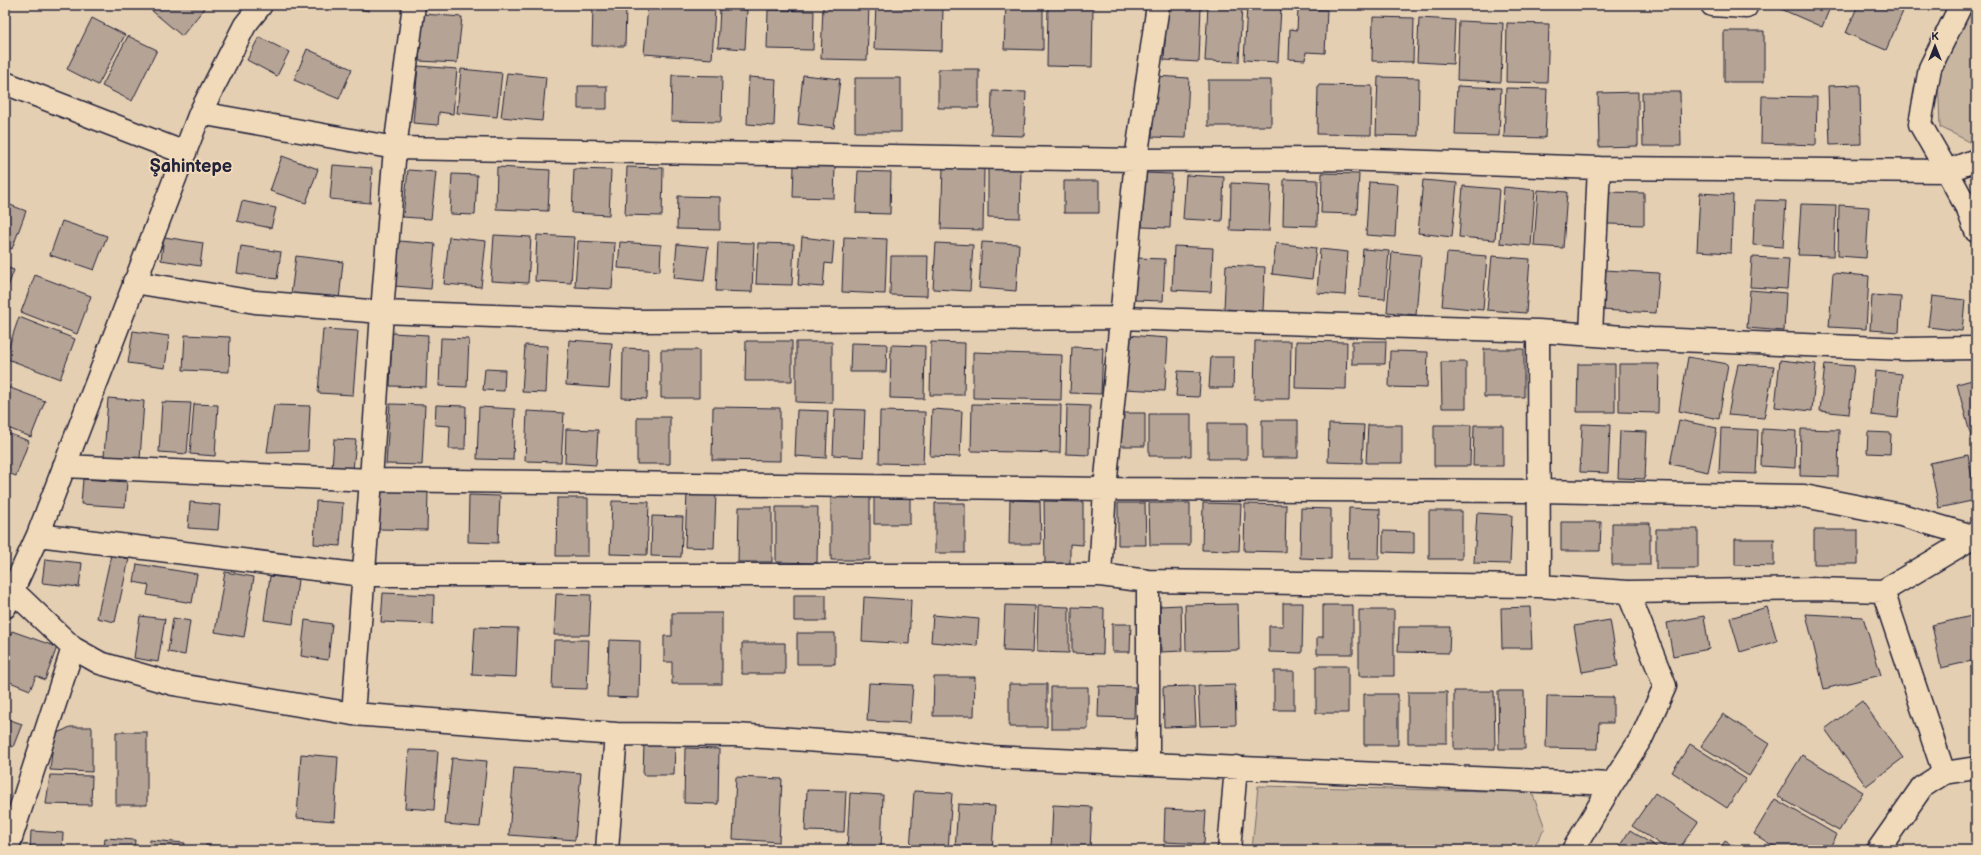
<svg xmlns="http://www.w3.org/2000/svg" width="1981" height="855" viewBox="0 0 1981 855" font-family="'Balsamiq Sans',sans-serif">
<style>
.green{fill:#c8b6a1;stroke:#756c6e}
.building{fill:#b5a495;stroke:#22223b}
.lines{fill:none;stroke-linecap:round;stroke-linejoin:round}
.street-casing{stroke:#22223b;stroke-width:25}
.secondary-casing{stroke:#22223b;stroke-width:25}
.street{stroke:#f1daba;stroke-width:22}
.secondary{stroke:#f1daba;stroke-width:22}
.labels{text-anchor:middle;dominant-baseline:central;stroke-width:4;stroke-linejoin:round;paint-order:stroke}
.district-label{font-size:18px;font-weight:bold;fill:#22223b;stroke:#f1daba}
</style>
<rect width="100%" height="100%" fill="#e5cfb2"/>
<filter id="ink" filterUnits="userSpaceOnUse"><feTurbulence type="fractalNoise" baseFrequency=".025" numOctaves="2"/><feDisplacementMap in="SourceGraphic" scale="8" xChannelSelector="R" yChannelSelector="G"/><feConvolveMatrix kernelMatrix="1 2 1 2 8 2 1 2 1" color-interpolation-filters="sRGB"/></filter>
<g filter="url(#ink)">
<path class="green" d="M1974,5H1976V145L1940,127L1938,75Z
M1258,786L1532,792L1545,828L1532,850H1252Z"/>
<path class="building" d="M145,5H207L182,36Z
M336,5H370L369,11Z
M648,5L715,8L712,59L644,54Z
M823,5H869L867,60L821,59Z
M876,5L943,7L942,51L874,49Z
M1006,5H1043V50L1004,49Z
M1048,5L1093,7L1092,67L1047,66Z
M1167,5L1201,6L1199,62L1164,60Z
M1208,5L1242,7L1239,62L1205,61Z
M1247,5L1281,7L1278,62L1244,60Z
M1782,5H1831L1822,27L1781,9Z
M1858,5H1894L1904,9L1886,50L1846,33Z
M593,6L626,7L625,46H592Z
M720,8L747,10L745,49L718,47Z
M1298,9L1327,10L1325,53L1306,52L1305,60L1289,59L1290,29L1297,30Z
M768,10L814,11L813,50L767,49Z
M423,14L462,17L457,63L419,61Z
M1373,17L1414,18L1413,62L1372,61Z
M92,18L125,35L98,85L67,69Z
M1419,18L1455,20L1453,64L1417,62Z
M1459,21L1503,23L1501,82L1457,80Z
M1507,23L1549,24L1547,83L1506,82Z
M1724,31H1764V82H1724Z
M128,36L157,50L132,101L102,86Z
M259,37L289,52L277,76L247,60Z
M307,49L352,69L339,99L294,80Z
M418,66L457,69L453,114L439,112L438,125L413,123Z
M461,69L502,73L497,117L457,113Z
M938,69H979V108H938Z
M507,73L546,77L542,121L501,117Z
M672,75L722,76L721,122L671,121Z
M803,75L840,79L834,128L798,124Z
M1155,76L1189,78L1186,138L1152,137Z
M749,77L776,79L774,126L747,124Z
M1378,77L1419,78L1418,136L1376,135Z
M855,78H901V132H855Z
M1208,80H1271V126H1208Z
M1318,85L1372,86L1371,135L1317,134Z
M1860,85L1861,144L1830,145L1828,86Z
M578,86H607V109H578Z
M1457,86L1501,88L1499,136L1455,135Z
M1506,88L1547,89L1545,138L1504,137Z
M992,91L1026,92L1024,136L991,135Z
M1638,92V146L1599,147L1598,93Z
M1642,92H1680L1681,146H1643Z
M1762,96L1817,97L1816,145L1761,143Z
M282,156L318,169L306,203L270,191Z
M333,165L372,168L370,203L330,199Z
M794,165L835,166L834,198L793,197Z
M497,167L550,170L548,211L496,209Z
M627,167L663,168L662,216L625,215Z
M943,168L984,169L983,230L941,229Z
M988,168L1021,169L1020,218L988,217Z
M574,169L611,170L609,215L572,213Z
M408,170L436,172L431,219L403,217Z
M858,171L891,172L890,214L856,213Z
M1145,173L1172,174L1170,228L1142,227Z
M1322,173L1359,174L1357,214L1321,213Z
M452,174L477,175L475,215L450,214Z
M1186,175L1224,177L1222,221L1183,219Z
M1284,179L1318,180L1317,226L1283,225Z
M1423,180L1457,183L1452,237L1418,233Z
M1064,181H1099V213H1064Z
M1369,182L1398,184L1395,237L1366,235Z
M1231,183L1271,185L1269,231L1230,230Z
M1463,186L1499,189L1495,240L1459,237Z
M1504,187L1535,190L1531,246L1500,243Z
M1538,190L1567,192L1563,248L1534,246Z
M1608,192L1644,193V225L1608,224Z
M1700,193L1733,195L1731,253L1697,251Z
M678,196L720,197V230L677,229Z
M1755,200L1786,201L1783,247L1753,245Z
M242,201L276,208L271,228L237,221Z
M5,203L26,211L12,249L5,246Z
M1801,204L1836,205L1834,256L1798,255Z
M1839,205L1869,207L1866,258L1838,256Z
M62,221L107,236L94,270L50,255Z
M494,235L531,237L528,283L491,281Z
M537,235L574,237L571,283L535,281Z
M164,237L203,243L200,266L161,260Z
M449,237L486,241L481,287L444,284Z
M802,237L834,241L832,264L825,263L823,287L798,285Z
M844,237L887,239L885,294L842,292Z
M399,241L435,244L431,289L395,286Z
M578,241L615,243L612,289L575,287Z
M620,242L661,245L660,271L618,268Z
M718,242L754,243L752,292L716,291Z
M982,242L1019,244L1016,291L979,288Z
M758,243L794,244L792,285L756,284Z
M936,243L973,245L970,291L933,289Z
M1276,243L1316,248L1312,279L1272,274Z
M677,244L708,247L704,281L674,278Z
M241,246L281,252L277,279L237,273Z
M1174,246L1213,248L1211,292L1172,290Z
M1320,249L1348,252L1345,295L1317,293Z
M1363,249L1389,251L1385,299L1359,297Z
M1392,252L1421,255L1416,315L1387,312Z
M1447,253L1487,256L1483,310L1442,306Z
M296,256L343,262L339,300L291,294Z
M891,256H928L927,296L890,295Z
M1492,256L1530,259L1526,313L1487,310Z
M1752,257L1789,259L1787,289L1750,287Z
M1136,258L1165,259L1163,301L1134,300Z
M1226,265L1265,267L1263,311L1224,309Z
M5,267L14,270L5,295Z
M1604,270L1659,273L1656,313L1601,310Z
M1833,273L1869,276L1866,329L1829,327Z
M35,275L91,296L77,334L21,312Z
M1750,290L1786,293L1784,331L1747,328Z
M1872,295L1901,297L1899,332L1870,330Z
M1932,296L1965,300L1962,331L1928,327Z
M19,317L75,339L60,379L5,358Z
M323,329L358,331L353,395L318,393Z
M133,331L169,336L165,368L128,363Z
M392,333L428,335L426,387L390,386Z
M185,335L230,337L229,372L183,370Z
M1126,335L1168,338L1165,391L1123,389Z
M441,338L469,339L467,387L439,386Z
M569,340L612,343L609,388L566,385Z
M746,341H792V381H745Z
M1255,341H1291L1290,399H1254Z
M1296,341L1347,342L1346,389L1295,388Z
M1352,341H1386L1385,364H1352Z
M796,342H832V403L796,402Z
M931,342L965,343L964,395H930Z
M851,343L887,344L886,372H850Z
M525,345L548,346L546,393L522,392Z
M891,345L925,346L924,399L890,398Z
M1072,347L1103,348L1101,394L1070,393Z
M623,348L648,349L647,399L622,398Z
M1484,349H1524V397H1484Z
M661,350H699V398H661Z
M1390,351L1428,352L1427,388L1389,387Z
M973,352L1062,355L1061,400L973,398Z
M1211,357H1234L1233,388H1209Z
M1688,357L1728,364L1719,419L1679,411Z
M1780,360L1816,364L1812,411L1775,407Z
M1441,362H1466V408H1442Z
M1578,364H1615V412H1577Z
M1619,364H1659L1658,413L1619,412Z
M1738,364L1774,366L1764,418L1728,415Z
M1825,364L1854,366L1849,414L1820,411Z
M485,369L505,370L504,391L483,390Z
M1178,371L1201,372L1199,397L1176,396Z
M1875,371L1902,374L1898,418L1871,415Z
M1976,379V435L1971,437L1957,384Z
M5,386L45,401L31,437L5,427Z
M108,398L144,401L140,459L104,457Z
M162,402L191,403L187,454L159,452Z
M194,404L218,405L215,456L190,454Z
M390,404L425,405L422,465L386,464Z
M972,404L1061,405L1060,453L971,451Z
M274,405L310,406L308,451L267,452Z
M436,405L466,406L465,449H449L450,426L435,425Z
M1067,405L1090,406L1089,455L1066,454Z
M479,407L515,409L513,460L477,459Z
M713,407L780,408V461L712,460Z
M835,409L865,410L863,457L833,455Z
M932,409L962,411L960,457L930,456Z
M797,410L828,411L826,458L795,456Z
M527,411L564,413L561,462L525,461Z
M880,411L925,412L923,464L879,463Z
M1120,413H1145V446H1120Z
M1149,414H1191V456H1149Z
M637,417H670V464H637Z
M1262,420H1298V458H1262Z
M1679,420L1717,428L1708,472L1670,464Z
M1208,423H1247V459H1208Z
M1329,424L1364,425L1362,463L1328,462Z
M1582,424L1610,425L1608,473L1580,472Z
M1368,425H1402V463H1366Z
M1434,425H1471L1470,466H1434Z
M1474,425H1503V466H1473Z
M1721,428L1758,430L1756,474L1719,473Z
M566,429L598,430L596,465L565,463Z
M1762,429L1796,431L1795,468L1761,466Z
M1801,429L1839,430L1838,477L1800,476Z
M1620,431L1647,432L1645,479L1618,478Z
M5,432L29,441L16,476L5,472Z
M1868,432L1891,433L1890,454L1867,453Z
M334,439L356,440L353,470L332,469Z
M1968,455L1976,500L1939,508L1930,463Z
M83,479L127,482L125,507L81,504Z
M380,491L428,492L427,530L379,529Z
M687,492L716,493L714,548L685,547Z
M831,493H870V560H831Z
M469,495L500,496L498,543L468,542Z
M874,497H910V524H874Z
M557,498H588V556H556Z
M1010,500L1040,501L1041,544H1009Z
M316,501L343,503L340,546L314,544Z
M612,501L649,502L647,555L610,554Z
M1044,501L1083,502V545L1070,544V564H1045Z
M190,502L220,505L218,530L188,528Z
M935,503H965V553H935Z
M1118,503H1145L1146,545H1118Z
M1149,503H1190V545H1150Z
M1203,503L1241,504L1239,551L1202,550Z
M1245,504L1286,505L1285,552L1244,551Z
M739,507H772V562H738Z
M776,507H818L817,563L776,562Z
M1301,508L1331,509V559L1300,558Z
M1349,508L1380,509L1379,559H1348Z
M1429,511H1462V559H1429Z
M1477,513L1512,515L1510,564L1474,563Z
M652,516L683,517L681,557L651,556Z
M1561,522H1601L1600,551H1561Z
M1612,523H1650V565H1612Z
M1656,529H1698V569H1656Z
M1814,530H1858V564H1814Z
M1383,531L1414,532V553L1383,552Z
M1735,539H1774V566L1735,565Z
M111,555L129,559L115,622L97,618Z
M45,559L82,563L79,587L42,583Z
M137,564L197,574L192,603L147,595L149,585L134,582Z
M225,572L254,577L244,637L215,632Z
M270,576L298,579L293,624L264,620Z
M383,593L434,595L433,624L381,622Z
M556,594L591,595L589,635H554Z
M794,595H826V621H794Z
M864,597L911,600L909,644L862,641Z
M1283,603H1303L1302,653L1269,652V626H1283Z
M1238,604L1239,650L1186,651L1185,605Z
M1005,605L1035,606L1033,652L1003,651Z
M1181,605L1182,651L1161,652L1160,606Z
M1323,605H1353V654H1317V637H1323Z
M1038,606L1069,607V653L1037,652Z
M1072,607L1104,608L1103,654L1072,653Z
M1530,607L1532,648H1502L1501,608Z
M1767,607L1777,641L1740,652L1730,618Z
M1359,610H1394V676H1359Z
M672,613H722V684H672V662H664V636H672Z
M1806,614L1863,617L1881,675L1824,689Z
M933,615L979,619L977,646L931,642Z
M1976,615V660L1941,668L1932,625Z
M140,616L165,619L158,662L134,658Z
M1704,616L1709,649L1673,656L1667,623Z
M173,618L190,621L185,655L168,652Z
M305,620L332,624L328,660L301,656Z
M1610,620L1618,666L1582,672L1574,626Z
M1112,624H1131L1130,652H1112Z
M475,627L518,628L516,677L472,675Z
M1399,627H1450L1449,653L1398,652Z
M12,631L57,647L45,680L36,676L30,690L5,680V649Z
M797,633H835V664H797Z
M554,640H589L587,689L552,688Z
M609,640L640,641L639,698L607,697Z
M742,643H785V674H742Z
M1316,666H1348V713H1316Z
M1274,671H1294V710H1274Z
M934,677H975L974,716H933Z
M869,683L913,685L910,723L867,721Z
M1009,684H1047V727H1009Z
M1235,685L1236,725L1200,726L1198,686Z
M1099,686L1135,687L1134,718L1098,717Z
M1194,686L1196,726L1164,727L1163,687Z
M1051,687H1088V729H1051Z
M1454,691H1494L1495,749H1454Z
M1498,691H1524L1525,749H1499Z
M1408,692H1447V743H1408Z
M1364,694H1398V745H1364Z
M1547,696L1613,697V723H1599L1598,749L1546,748Z
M1862,701L1903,758L1866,786L1825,729Z
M1723,714L1769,744L1749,776L1701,746Z
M5,718L22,724L13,747L5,744Z
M70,727H92V772L50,770L54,735Z
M116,732H147V805H116Z
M644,743H675L674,775H643Z
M1690,744L1746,779L1727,808L1672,772Z
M685,748L719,749L718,804L684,803Z
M409,750L438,751L434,810L405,808Z
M301,754L338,757L334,821L297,818Z
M1802,755L1863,792L1839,831L1777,796Z
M452,758L487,761L480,827L445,824Z
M514,768L581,773L575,840L509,835Z
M50,775L92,776L91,805L46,804Z
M736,777L782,779L779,842L733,839Z
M807,790L846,791L844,832L805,831Z
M914,791L952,793L948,850H910Z
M850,793L883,795L881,850H847Z
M1655,793L1698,822L1678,850H1669L1632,826Z
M1775,799L1837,835L1828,850H1780L1754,834Z
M958,804L995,806L992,850H955Z
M1053,805L1092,807L1090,850H1051Z
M1165,809L1206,811L1204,844L1164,842Z
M1630,830L1661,850H1617Z
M31,831L63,833L62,850H30Z
M105,838L135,840L134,850H104Z
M150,840L185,843L184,850H149Z
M1725,841L1741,850H1719Z
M206,845L234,847V850H205Z
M1163,845L1204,848V850H1163Z
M237,847L265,849V850H237Z
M301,849L337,850H300Z"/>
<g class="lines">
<g class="street-casing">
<path id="street" d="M1712,5L1746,7L1747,5
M5,83L185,153
M200,113L395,148L1136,160L1341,159L1599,168L1947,171L1920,124L1930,68L1961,5
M1976,160L1947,171L1968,210L1976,231
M134,282L255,302L382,312L636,321L1120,318L1538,331L1652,339L1905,349L1976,348
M1538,331L1539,586
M1591,334L1599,168
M64,466L371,480L1105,489L1539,491L1804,496L1901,515L1976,537
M38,535L363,575H1100L1148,581L1539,586L1628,592L1816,589L1883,591L1944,773
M1100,575L1105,489L1136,160L1158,5
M1148,581V763
M12,590L73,648L100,663L173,684L353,714L616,734L736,735L889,746L990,757L1612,784L1642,737L1665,686L1628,592
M1883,591L1974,537
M5,607L38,535L200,113L245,25L261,5
M353,714L371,480L382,312L395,148L414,5
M7,850L73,648
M607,850L616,734
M1229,850L1236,767
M1573,850L1612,784"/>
</g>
<g class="secondary-casing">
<path id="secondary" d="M1878,850L1922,787L1944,773L1976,768"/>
</g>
<use href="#street" class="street"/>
<use href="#secondary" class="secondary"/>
</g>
</g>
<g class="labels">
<g class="district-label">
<text x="191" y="166">Şahintepe</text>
</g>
</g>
<rect width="1981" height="855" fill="none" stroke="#f1daba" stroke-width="20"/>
<rect x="10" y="10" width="1961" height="835" fill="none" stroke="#22223b" stroke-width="1.5" filter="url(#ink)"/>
<g transform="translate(1935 46)" stroke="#f1daba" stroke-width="3" paint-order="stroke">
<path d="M0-3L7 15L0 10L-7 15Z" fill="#22223b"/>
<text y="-6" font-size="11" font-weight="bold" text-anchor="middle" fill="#22223b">K</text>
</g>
</svg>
